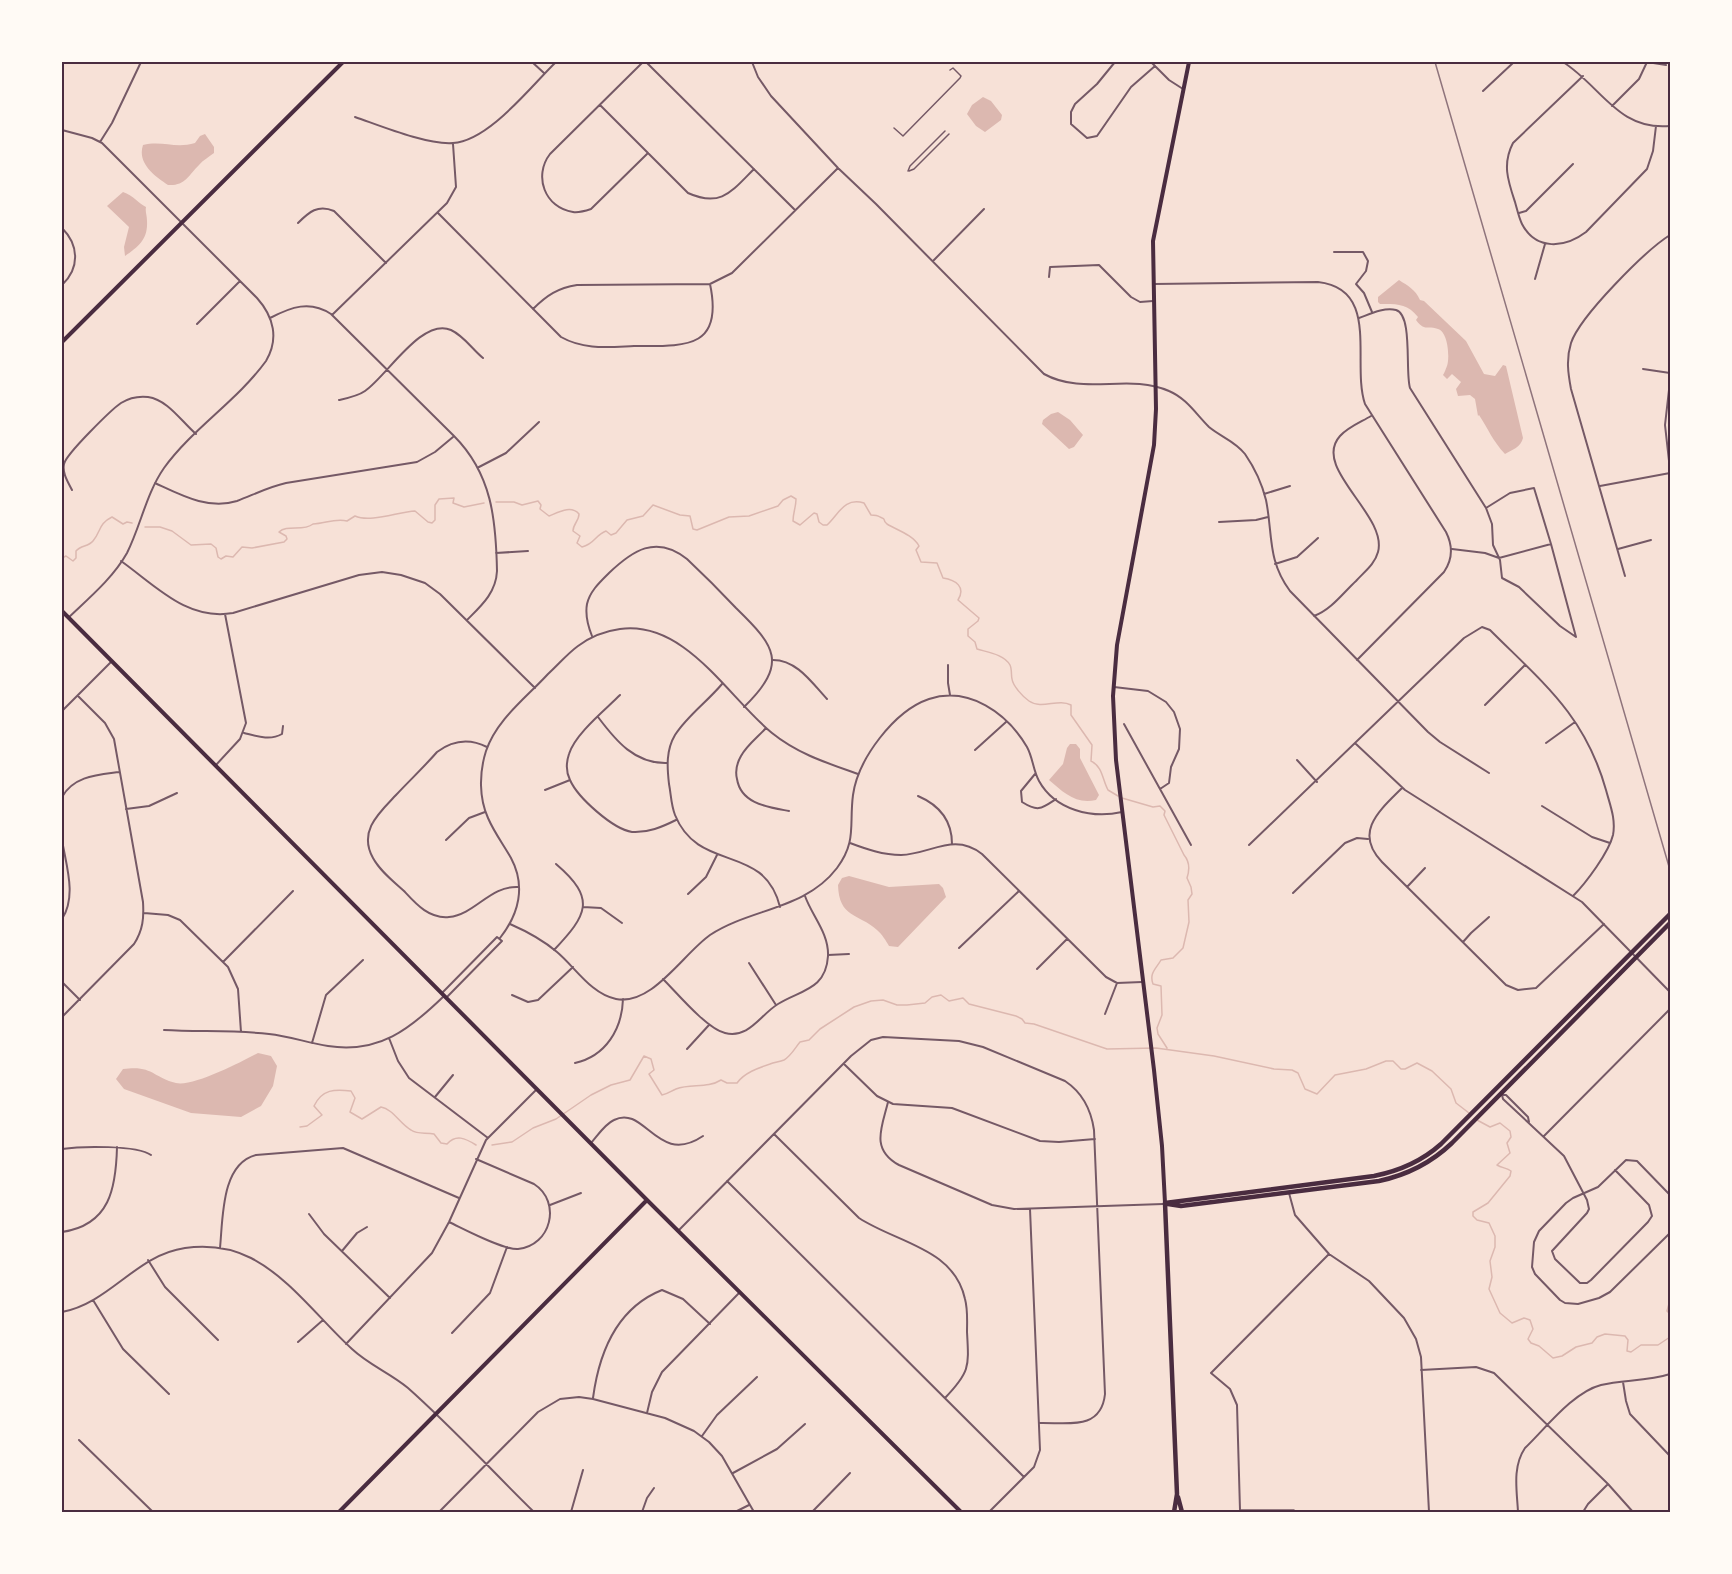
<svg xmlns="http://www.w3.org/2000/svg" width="1732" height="1574" viewBox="0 0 1732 1574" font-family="Poppins,sans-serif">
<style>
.water{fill:#dcb8b0}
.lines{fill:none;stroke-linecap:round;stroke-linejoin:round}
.stream{stroke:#dcb8b0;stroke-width:1.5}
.service{stroke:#755966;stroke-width:1.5}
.minor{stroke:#755966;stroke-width:2}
.secondary{stroke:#4a2c40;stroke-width:4}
.primary{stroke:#4a2c40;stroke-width:4}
.trunk{stroke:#4a2c40;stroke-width:4.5}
.rail{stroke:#8f747c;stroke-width:1.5}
.neatline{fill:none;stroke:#4a2c40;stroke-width:2}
</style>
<rect width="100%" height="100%" fill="#f7e1d7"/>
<path class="water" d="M983,97L991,101L1002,115L1001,120L985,132L976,126L967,114L972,105Z
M205,134L214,147V153C209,157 203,160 199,165C188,176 185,186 168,185C154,176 137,163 143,145C162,140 175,149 195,143L200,136Z
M123,192C133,195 139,204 146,207C145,212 147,215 147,221C148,239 139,246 125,256L124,247L129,227L107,206Z
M1399,280C1408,286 1415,289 1420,300L1424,301L1466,341L1484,374L1495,376L1503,365L1506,366L1523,438C1521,447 1512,450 1505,454C1492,440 1489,430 1479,415L1478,416L1475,399L1470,395L1458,396L1456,389L1461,382L1452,374L1447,379L1443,375C1444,374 1447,366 1447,366C1450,357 1448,332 1438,329C1427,325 1425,332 1416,320L1418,317C1407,303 1396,304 1380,304L1378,302V297Z
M1058,412L1070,420L1083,435L1074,447L1069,449L1042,424L1043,420L1051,414Z
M1070,744H1076L1080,749V758L1099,795L1096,800C1076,805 1063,792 1049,780L1063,764L1067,748Z
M849,876L889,887L939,884L943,888L946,897L898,947L889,946C886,941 882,934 877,930C858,913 839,918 838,885L842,878Z
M258,1053L271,1056L277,1066L273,1086L261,1106L241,1117L191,1113L124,1089L116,1079L123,1069C153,1065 152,1077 176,1083C193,1087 241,1062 258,1053Z"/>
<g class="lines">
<path class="stream" d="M496,502H514L522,505L538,501L541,505L540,509L549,516C559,512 571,505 579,514C579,521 573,524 573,531L580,536L577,543L582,547C595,544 595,535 606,531L611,535L616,533L627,520L643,516L653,505L680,515L690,516L693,529L697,530L729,517L749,516L778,506L783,500L791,496L796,499C796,507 793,513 793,521L800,525L814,513L817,514L819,522L823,525H827C839,514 844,497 864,503L871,515C874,515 877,515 880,517C888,520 881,519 887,524C897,530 913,535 919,546L916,550L921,562L937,563L943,578C956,580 966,587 958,600L979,618L978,621L968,629V636L975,642L977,649C986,652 1004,654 1010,665C1012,669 1011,675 1012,679C1013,686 1023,697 1029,701C1042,710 1058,698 1071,705V715L1092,745L1091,761C1103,767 1102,779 1108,790L1118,796
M145,527H160L172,531L191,545L211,544L216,548L218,557L221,559L226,556L233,557L242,547L252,548L284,542L287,539L286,536L279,532C287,524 303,532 313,524C326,523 336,518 347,521L355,516C370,523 398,512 415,511L428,522L432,523L435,520V505L439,499L454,498L453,503L464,507L484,503
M62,558L66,556L73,561L76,558V551C81,545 88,547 93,541C102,530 98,524 112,517L123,524L127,522L132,523
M1122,798L1153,807L1160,806L1165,811L1164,815L1184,855C1190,862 1190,869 1187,878L1191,887L1192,894L1188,900L1189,922L1183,948L1173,958L1161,960C1156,969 1149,973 1153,984L1161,986L1162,1015L1157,1028L1158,1034L1167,1048
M1477,1120L1490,1127L1500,1123L1510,1131L1511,1137L1507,1143L1510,1153L1497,1165C1502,1168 1507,1168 1511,1171L1510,1176L1488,1203L1473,1212V1216L1477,1220L1489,1223L1495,1236V1247L1490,1261L1492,1277L1489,1289L1500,1313L1512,1323L1524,1318L1530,1320L1533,1329L1528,1339L1531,1343L1539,1346L1553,1358L1562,1356L1576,1347L1592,1343L1597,1337L1605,1334L1625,1336L1628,1340L1627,1351L1631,1352L1641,1345H1658L1670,1337
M300,1127L307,1126L322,1115L314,1106C322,1089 335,1089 351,1091L355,1098L350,1112L362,1119L381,1107C393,1109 400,1124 411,1130C418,1135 426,1132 434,1134L441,1143L447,1144C456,1134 465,1138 476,1145
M492,1145L512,1142L533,1128L556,1119L591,1095L611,1085L630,1080L644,1056L651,1059L654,1070L649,1074L662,1095C668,1094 671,1091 676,1089C691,1083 707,1089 721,1080L727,1083H737C744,1073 758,1068 770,1064C774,1062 779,1062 784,1060C791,1056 795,1048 800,1042L809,1040L820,1029L854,1007L871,1001L883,1000L897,1005H907L925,1003L932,997L941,995L949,1001L963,998L969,1004L1016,1016L1022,1019L1025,1023L1034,1024L1107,1049L1156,1048L1214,1056L1274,1069L1292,1070L1298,1073L1305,1089L1317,1094L1335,1075L1366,1069L1386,1061H1393L1401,1069H1405L1417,1063L1432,1071L1451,1089L1456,1103L1469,1113
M1670,1300L1667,1311L1670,1314"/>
<path class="service" d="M894,128L903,136L960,78L961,76L953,68L950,70
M908,171L910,166L945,131
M909,171L914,169L949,134
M1240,1510H1294V1512
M1145,1512L1177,1511"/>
<path class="minor" d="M532,62L544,73
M643,62L550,154C533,176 545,208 573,212C579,213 585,211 591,209L648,153
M646,62L795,210
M752,62L758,77L771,96L838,168L876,204L1044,374C1084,396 1129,373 1169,391C1186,398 1196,414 1209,427C1221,437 1235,441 1245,454C1254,467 1262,484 1266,500C1273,534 1267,560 1290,591L1428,732L1440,742L1489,773
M1115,62L1097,84L1075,104L1071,112V124L1087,138L1097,136L1131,87L1155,66
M1151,62L1169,80L1183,89
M1563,62C1601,86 1618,131 1670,126
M1647,62L1666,65
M1583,76L1513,143C1502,164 1508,181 1515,202C1517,209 1519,218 1522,224C1536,251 1565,248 1586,232L1647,169L1653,151L1656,126
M1483,91L1514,62
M600,105L688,193C721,208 732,191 754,169
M1612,106L1639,79L1647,62
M355,117C381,126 427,145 453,143C489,141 531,86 556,62
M62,130L92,138L102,143L257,298C274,317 279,339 266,361C237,401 193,428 164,468C146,494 141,525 127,553C113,578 89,598 68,618
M100,142L112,123L141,62
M438,213L561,337C584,350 608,347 634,346C684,346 724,350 710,284
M1519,213L1526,211L1573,164
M298,223C309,212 318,204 334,211L386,263
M62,228C79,245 80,268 62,285
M1334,252H1363L1368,261L1366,271L1356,284L1364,293L1372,312
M933,261L984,209
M1049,277L1050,267L1099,265L1131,297L1140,302L1153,301
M1535,279L1545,244
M1154,284L1318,282C1381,289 1351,363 1365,404L1446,532C1453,546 1453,559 1444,572L1357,660
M533,309C547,295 558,288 577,285L710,284L732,273L838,168
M332,315L447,203L456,187L453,144
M270,318C291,307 310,300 331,314L454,436C492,474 496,520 497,571C496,593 481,606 467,620
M1359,318C1370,314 1384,307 1396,310C1413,315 1405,372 1410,388L1486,508L1492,524L1493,545L1500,560L1502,578L1519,587L1560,626L1576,637
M197,324L240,281
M1643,369L1670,373
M1670,381L1665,425L1670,470
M339,400C348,398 358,396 365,391C387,376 422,317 451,330C464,336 472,349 483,358
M479,467L506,453L539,422
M155,483C181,495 208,510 237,501C253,495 268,487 286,483L417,462L435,452L453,437
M1600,486L1670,473
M72,490C68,482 62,473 64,464C66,454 112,409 121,403C129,398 139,396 148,397C168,400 181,421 196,434
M1264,494L1290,486
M1486,508L1510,493L1534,488L1551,544L1576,637
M1219,522L1256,520L1268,517
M1452,549L1485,553L1499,558L1551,544
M1618,549L1651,540
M496,553L528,551
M121,561C156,586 187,621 233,613L359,575L382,572L401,575L425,583L440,594L535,688
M1275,564L1297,557L1318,538
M1625,576L1571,389C1568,373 1566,359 1571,343C1580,316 1646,250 1670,235
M1314,616C1331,610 1343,593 1356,581C1364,572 1375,564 1378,552C1388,515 1311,468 1340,436C1348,427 1361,422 1371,416
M592,636C588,626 585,615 587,604C590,591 600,582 609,573C632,551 656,534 687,559C704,575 720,591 736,608C775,646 789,663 744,707
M773,660C797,660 812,683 827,699
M948,665V683L950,695
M722,684C708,701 687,716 675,735C666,750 667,767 669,784C671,794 671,805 675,815C699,874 764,842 780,907
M1114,687L1148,691L1166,702L1174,712L1180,729L1179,749L1171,767L1169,783L1160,789
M620,695C605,710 575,734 569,754C566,763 566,772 570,780C578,798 613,829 632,832C648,833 662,827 676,820
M1485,705L1525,665
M62,711L111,662
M598,717C616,741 635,764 667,763
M1124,724L1191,845
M766,728C758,737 747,745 741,756C737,763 735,771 737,779C741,804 768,807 789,811
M244,733C256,736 270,741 282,734L283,726
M1546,743L1575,722
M1356,744L1405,790L1582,902L1670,992
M487,747C469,738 453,740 437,752C424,767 409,781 396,795C379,813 358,831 373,858C380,871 393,881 404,891C416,904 429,919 449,917C476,914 490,885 519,887
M975,750L1006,722
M1297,760L1317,782
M215,766L240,739L246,723L225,614
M1035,774L1021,791L1022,802C1038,812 1041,809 1056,799
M1402,788C1380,810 1353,832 1382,862L1506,985L1518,990L1536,988L1604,924
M545,790L570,780
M918,796C939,805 952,821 952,844
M62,797C74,776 97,775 119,772
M1542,806L1592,837L1610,843
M126,809L149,806L177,793
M62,840C66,865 77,896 62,919
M446,840L469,818L485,812
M850,843C866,849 883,855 901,855C931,854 954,832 982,854L1106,977L1117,983L1142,982
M1249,845L1464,638L1482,627L1490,630C1543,683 1585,715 1606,790C1610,805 1616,819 1613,835C1609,852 1586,883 1573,896
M1407,887L1425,868
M1293,893L1345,843L1357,838L1368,839
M688,894L706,877L717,855
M583,907L601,908L622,923
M144,913L168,915L180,920L228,967L238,989L241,1032
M510,924C526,931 543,940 557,952C575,967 591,994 616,999C652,1006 683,954 710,935C751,908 805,910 837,868C857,841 849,825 853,795C858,759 894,711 929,699C969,686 1007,713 1027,747C1033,758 1033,770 1039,781C1055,810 1092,819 1122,812
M500,938C519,914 526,886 511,858C503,844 494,832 488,818C479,798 479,773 486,751C497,719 526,698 548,674C558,665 567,654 578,646C590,637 605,631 620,629C685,620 728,697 772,733C798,754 827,763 858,774
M1463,942L1471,933L1489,917
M959,948L1019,891
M554,950C587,915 597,899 556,864
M828,955L849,954
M223,962L293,891
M749,963L776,1005
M1037,969L1067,939
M663,979C677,993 707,1029 725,1033C749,1039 760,1015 778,1004C800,990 826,990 828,956C829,933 812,916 805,896
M62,982L80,1000
M442,993L497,937L502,941L446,998
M512,995L528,1002L538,1000L573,967
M1105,1014L1117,983
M62,1017L134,944C143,930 144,918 143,902L114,739L105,723L78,696
M164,1030C199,1032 235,1030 269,1034C289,1036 308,1043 328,1046C379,1054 410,1029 444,996
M389,1038L398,1061L409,1078L488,1138
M312,1043L326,995L363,960
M687,1049L709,1025
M575,1063C606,1056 622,1029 623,999
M844,1064L877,1096L893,1104L952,1108L1040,1141L1059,1142L1095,1139
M435,1097L453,1075
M888,1102C882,1127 870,1149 899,1165L992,1205L1014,1209L1163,1204
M1529,1122L1528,1117L1506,1095H1502L1503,1099L1564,1156L1587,1200L1589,1209L1587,1213L1552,1251L1555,1259L1580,1283H1587L1591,1280L1648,1222L1652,1216L1649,1205L1615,1170
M774,1134L859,1218C897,1243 954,1248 965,1299C968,1310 967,1321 967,1332C969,1367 970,1372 945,1398
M1544,1136L1670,1009
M591,1143C598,1135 605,1124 614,1120C645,1104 657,1167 703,1136
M62,1149C81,1146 137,1145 151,1155
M727,1181L1024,1477
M1289,1193L1295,1215L1329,1254L1369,1281L1404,1318L1416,1339L1421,1357L1429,1512
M1670,1195L1637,1161L1626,1160L1598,1187L1573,1198L1566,1203L1539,1231L1534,1242L1532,1267L1535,1274L1560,1300L1565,1303L1578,1304L1599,1298L1610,1292L1670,1233
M550,1205L581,1193
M309,1214L324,1234L390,1298
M449,1222C464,1229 503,1250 518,1249C551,1246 562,1202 534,1184L476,1159
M679,1230L851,1056L871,1040L883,1037L959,1041L983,1047L1065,1081C1083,1093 1091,1109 1094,1130L1105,1394C1101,1432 1065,1422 1039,1423
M62,1232C110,1225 116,1188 117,1147
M220,1248C223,1218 221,1164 256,1155L343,1148L459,1198
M342,1251L357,1233L367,1227
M148,1260L165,1287L218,1340
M93,1300L123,1349L169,1394
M62,1312C110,1303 136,1255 185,1248C207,1245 231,1248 251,1258C290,1278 320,1320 352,1349C369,1365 390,1373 408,1388C452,1427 492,1471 534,1512
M452,1333L490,1293L507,1247
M298,1342L323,1320
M346,1344L432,1253L449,1222L486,1140L536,1090
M1421,1370L1476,1367L1494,1373L1608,1484L1633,1512
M1623,1382L1626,1401L1630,1414L1670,1456
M593,1398C599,1353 617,1308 662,1290L683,1299L710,1324
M647,1413L652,1392L662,1372L740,1292
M702,1436L717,1415L757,1377
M79,1440L153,1512
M733,1473L777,1449L805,1424
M1240,1510L1237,1405L1230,1389L1211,1373L1329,1254
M439,1512L538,1412L560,1399L579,1397L593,1399L665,1418L694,1431L709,1442L722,1456L754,1512
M571,1512L583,1470
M642,1512L647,1498L654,1488
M735,1512L749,1505
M812,1512L850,1473
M989,1512L1034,1467L1040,1450L1030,1209
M1518,1512C1517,1491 1512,1467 1525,1448C1545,1429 1573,1392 1601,1385C1623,1380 1648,1381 1670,1374
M1583,1512L1588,1504L1607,1485"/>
<path class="secondary" d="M62,342L343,62
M62,611L647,1200L961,1512
M339,1512L647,1200"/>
<path class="primary" d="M1165,1203L1162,1146L1154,1070L1116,760L1113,696L1117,645L1154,445L1156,409L1153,241L1189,62"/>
<path class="trunk" d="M1165,1203L1374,1176C1399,1171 1422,1161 1441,1144L1670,914
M1165,1203L1177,1494L1174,1512
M1168,1204L1181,1206L1379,1181C1407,1175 1431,1163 1452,1143L1670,923
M1178,1497L1182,1512"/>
<path class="rail" d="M1435,62L1670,870"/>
</g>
<rect width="1732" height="1574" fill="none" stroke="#fffaf5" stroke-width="126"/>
<rect x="63" y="63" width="1606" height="1448" class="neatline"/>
</svg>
